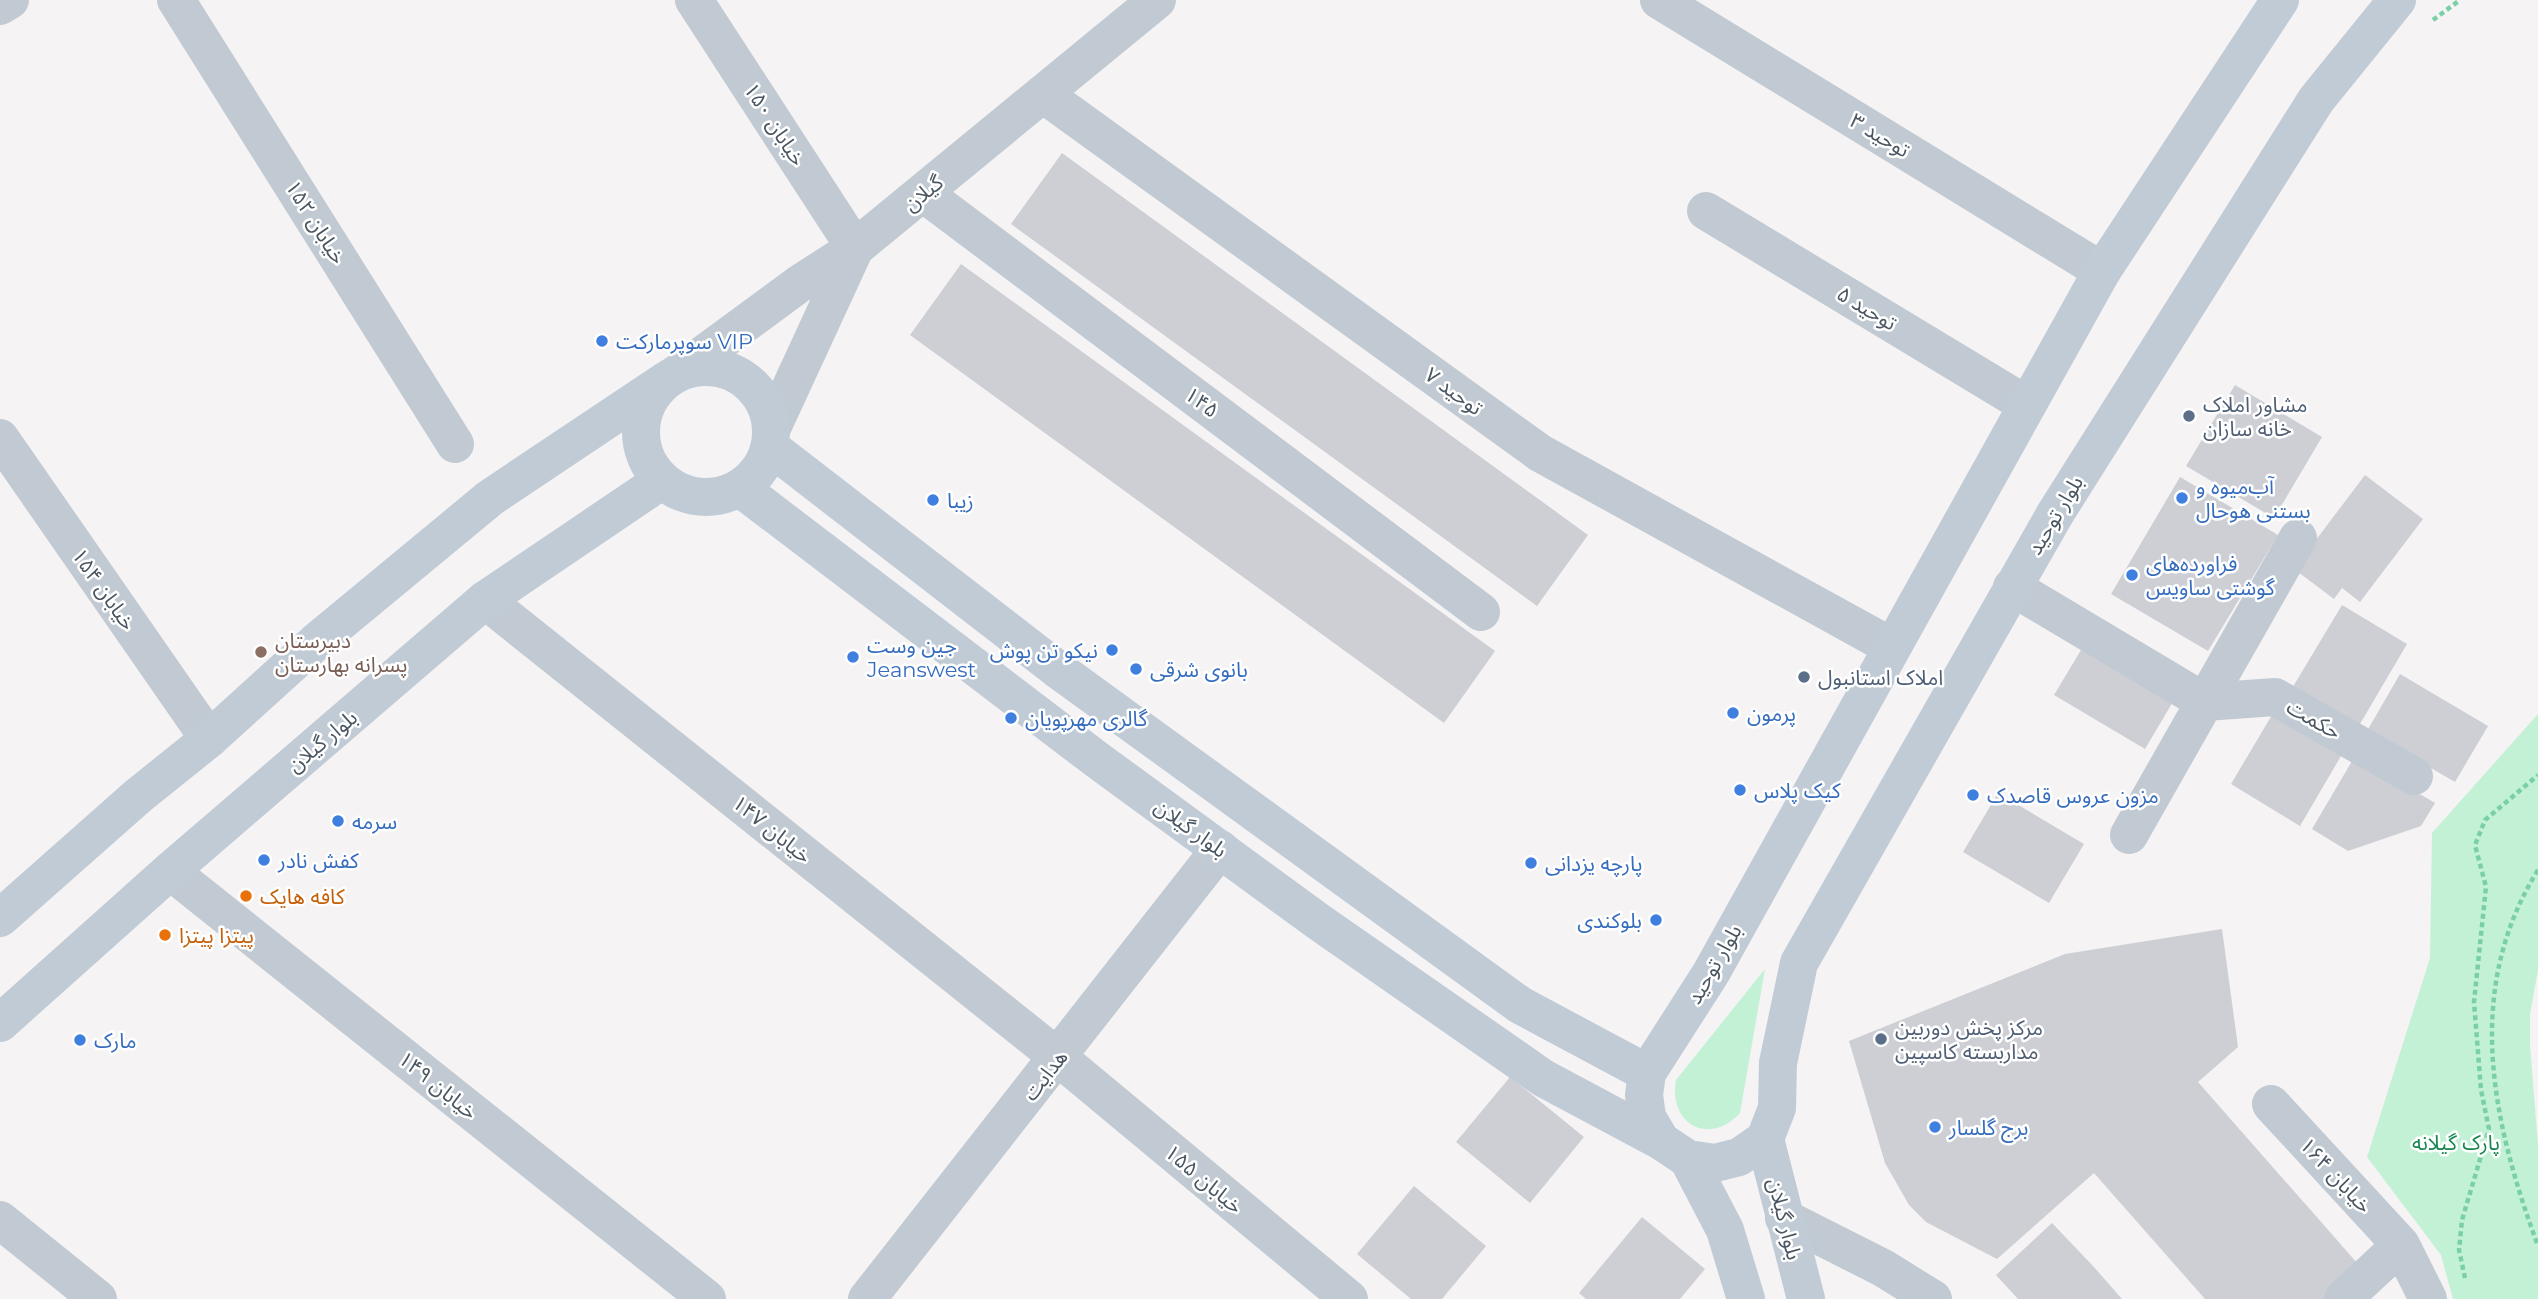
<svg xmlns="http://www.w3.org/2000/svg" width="2538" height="1299" viewBox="0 0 2538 1299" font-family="Montserrat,'Noto Sans Arabic',sans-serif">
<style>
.green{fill:#c3f1d5}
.building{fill:#cdcfd5}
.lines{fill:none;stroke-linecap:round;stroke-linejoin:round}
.path{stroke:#7ad0a6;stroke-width:4.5;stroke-dasharray:5 3.5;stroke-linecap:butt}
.street{stroke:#c1cad2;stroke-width:38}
.secondary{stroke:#c1cbd6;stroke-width:38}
.shop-dot{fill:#3f7fe0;stroke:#fff;stroke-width:2.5}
.service-dot{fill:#5c6f8a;stroke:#fff;stroke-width:2.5}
.education-dot{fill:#8d6e63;stroke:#fff;stroke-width:2.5}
.food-dot{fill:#e8710a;stroke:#fff;stroke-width:2.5}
.labels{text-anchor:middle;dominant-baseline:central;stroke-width:5;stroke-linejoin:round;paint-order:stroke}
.street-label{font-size:21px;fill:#4a5661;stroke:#fff}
.shop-label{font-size:21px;fill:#366cbe;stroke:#fff;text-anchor:start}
.service-label{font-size:21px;fill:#4e5e75;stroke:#fff;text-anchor:start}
.education-label{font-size:21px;fill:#785e54;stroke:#fff;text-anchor:start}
.food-label{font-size:21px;fill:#c56008;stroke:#fff;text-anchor:start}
.park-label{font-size:21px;fill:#17864f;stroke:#fff}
</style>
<rect width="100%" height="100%" fill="#f5f3f3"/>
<path class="green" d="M2538,714V970L2530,1014V1046L2538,1145V1299H2453L2441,1255L2367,1157L2430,958L2432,833Z
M1765,969L1740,1113C1709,1147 1668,1124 1676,1080Z"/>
<path class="building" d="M1062,153L1588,535L1537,606L1011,224Z
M961,264L1495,651L1444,723L910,335Z
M2235,385L2322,437L2274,518L2186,466Z
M2365,475L2423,519L2360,602L2342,588L2334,599L2294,569Z
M2180,477L2278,535L2208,651L2111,594Z
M2342,605L2407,644L2357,729L2291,690Z
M2084,645L2174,700L2145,749L2054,695Z
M2400,674L2488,726L2455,782L2367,731Z
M2272,715L2341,756L2300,826L2231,784Z
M2355,756L2435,803L2421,826L2348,851L2312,829Z
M1998,793L2084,844L2049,903L1963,852Z
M2222,929L2238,1047L2198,1082L2365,1272L2333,1299H2205L2094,1173L1997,1259L1926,1222L1909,1205L1885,1163L1849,1041L2065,954Z
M1510,1077L1584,1137L1530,1203L1456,1142Z
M1414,1186L1486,1246L1442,1299H1411L1357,1254Z
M1642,1217L1705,1269L1680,1299H1586L1579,1293Z
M2052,1223L2093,1266L2122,1299H2018L1996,1275Z"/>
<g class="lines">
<path class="path" d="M2433,20L2460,0
M2538,870C2463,990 2492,1121 2538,1246
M2465,1278L2459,1250L2462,1220L2489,1129L2481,1090L2474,1002L2486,887L2475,845L2485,820L2538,775"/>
<path class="street" d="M176,0L455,444
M694,0L855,248
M1659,0L2102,271
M0,6L10,0
M1043,94L1540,453L1892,647
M923,193L1481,612
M1706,211L2027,405
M678,373L799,284L855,248L1157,0
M771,430L855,248
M0,438L209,739
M2012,587L2205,702L2275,697L2414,776
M485,600L1059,1058L1349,1299
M2129,835L2298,538
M170,871L707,1299
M2271,1104L2401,1245L2428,1299
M1784,1218L1883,1268L1933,1299
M0,1220L98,1299
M867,1299L1220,849
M2343,1299L2401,1245"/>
<path class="secondary" d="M2280,0L2102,271L1711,973L1647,1073L1644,1095L1647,1117L1661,1141L1688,1159L1715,1163L1739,1157L1765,1139L1777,1108L1778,1063L1799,963L2055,514L2316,100L2397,0
M641 432a65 65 0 1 1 130 0a65 65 0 1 1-130 0Z
M770,447L1057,669L1520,1005L1647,1073
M740,488L1100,762L1319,922L1543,1078L1661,1141
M0,918L138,796L209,739L316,642L490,498L665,381
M0,1023L170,871L485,600L661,481
M1765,1139L1806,1299
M1688,1159L1725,1230L1746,1299"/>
</g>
<g class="shop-dot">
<circle cx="602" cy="341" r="7"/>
<circle cx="2182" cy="498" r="7"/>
<circle cx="933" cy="500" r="7"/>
<circle cx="2132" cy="575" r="7"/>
<circle cx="1112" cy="650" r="7"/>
<circle cx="853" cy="657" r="7"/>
<circle cx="1136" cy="669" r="7"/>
<circle cx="1733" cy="713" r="7"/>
<circle cx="1011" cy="718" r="7"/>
<circle cx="1740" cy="790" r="7"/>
<circle cx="1973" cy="795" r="7"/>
<circle cx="338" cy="821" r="7"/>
<circle cx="264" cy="860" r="7"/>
<circle cx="1531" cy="863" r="7"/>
<circle cx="1656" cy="920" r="7"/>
<circle cx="80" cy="1040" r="7"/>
<circle cx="1935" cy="1127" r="7"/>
</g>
<g class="service-dot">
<circle cx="2189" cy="416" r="7"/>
<circle cx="1804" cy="677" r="7"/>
<circle cx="1881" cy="1039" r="7"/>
</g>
<circle class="education-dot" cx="261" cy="652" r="7"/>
<g class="food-dot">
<circle cx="246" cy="896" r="7"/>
<circle cx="165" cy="935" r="7"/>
</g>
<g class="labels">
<g class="street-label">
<text transform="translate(775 124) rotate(57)">خیابان ۱۵۰</text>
<text transform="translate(1880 135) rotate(31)">توحید ۳</text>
<text transform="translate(923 193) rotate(-39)">گیلان</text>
<text transform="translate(316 222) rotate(58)">خیابان ۱۵۲</text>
<text transform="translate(1867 308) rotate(31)">توحید ۵</text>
<text transform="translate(1454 391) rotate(36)">توحید ۷</text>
<text transform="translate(1202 402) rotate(37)">۱۴۵</text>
<text transform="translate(2055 515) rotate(-59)">بلوار توحید</text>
<text transform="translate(104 589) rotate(55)">خیابان ۱۵۴</text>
<text transform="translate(2314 719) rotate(30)">حکمت</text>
<text transform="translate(322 741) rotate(-40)">بلوار گیلان</text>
<text transform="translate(1191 828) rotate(36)">بلوار گیلان</text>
<text transform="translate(772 829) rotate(39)">خیابان ۱۴۷</text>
<text transform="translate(1714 964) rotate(-60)">بلوار توحید</text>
<text transform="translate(1045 1075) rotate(-52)">هدایت</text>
<text transform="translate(438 1085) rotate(39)">خیابان ۱۴۹</text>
<text transform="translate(2336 1175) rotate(47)">خیابان ۱۶۴</text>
<text transform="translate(1204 1179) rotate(40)">خیابان ۱۵۵</text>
<text transform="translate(1785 1219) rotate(76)">بلوار گیلان</text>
</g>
<g class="shop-label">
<text x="616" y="341">سوپرمارکت VIP</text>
<text x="2196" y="486">آب‌میوه و<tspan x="2196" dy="24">بستنی هوحال</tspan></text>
<text x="947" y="500">زیبا</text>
<text x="2146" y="563">فراورده‌های<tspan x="2146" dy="24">گوشتی ساویس</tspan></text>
<text x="867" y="645">جین وست<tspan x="867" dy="24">Jeanswest</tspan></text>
<text x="1098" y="650" text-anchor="end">نیکو تن پوش</text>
<text x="1150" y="669">بانوی شرقی</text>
<text x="1747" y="713">پرمون</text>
<text x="1025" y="718">گالری مهرپویان</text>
<text x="1754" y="790">کیک پلاس</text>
<text x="1987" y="795">مزون عروس قاصدک</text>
<text x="352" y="821">سرمه</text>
<text x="278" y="860">کفش نادر</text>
<text x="1545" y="863">پارچه یزدانی</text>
<text x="1642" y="920" text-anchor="end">بلوکندی</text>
<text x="94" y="1040">مارک</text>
<text x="1949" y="1127">برج گلسار</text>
</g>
<g class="service-label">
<text x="2203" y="404">مشاور املاک<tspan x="2203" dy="24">خانه سازان</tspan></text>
<text x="1818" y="677">املاک استانبول</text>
<text x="1895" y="1027">مرکز پخش دوربین<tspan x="1895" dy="24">مداربسته کاسپین</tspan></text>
</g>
<g class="education-label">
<text x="275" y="640">دبیرستان<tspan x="275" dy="24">پسرانه بهارستان</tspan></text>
</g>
<g class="food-label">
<text x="260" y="896">کافه هایک</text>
<text x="179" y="935">پیتزا پیتزا</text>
</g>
<g class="park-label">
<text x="2456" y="1142">پارک گیلانه</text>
</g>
</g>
</svg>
